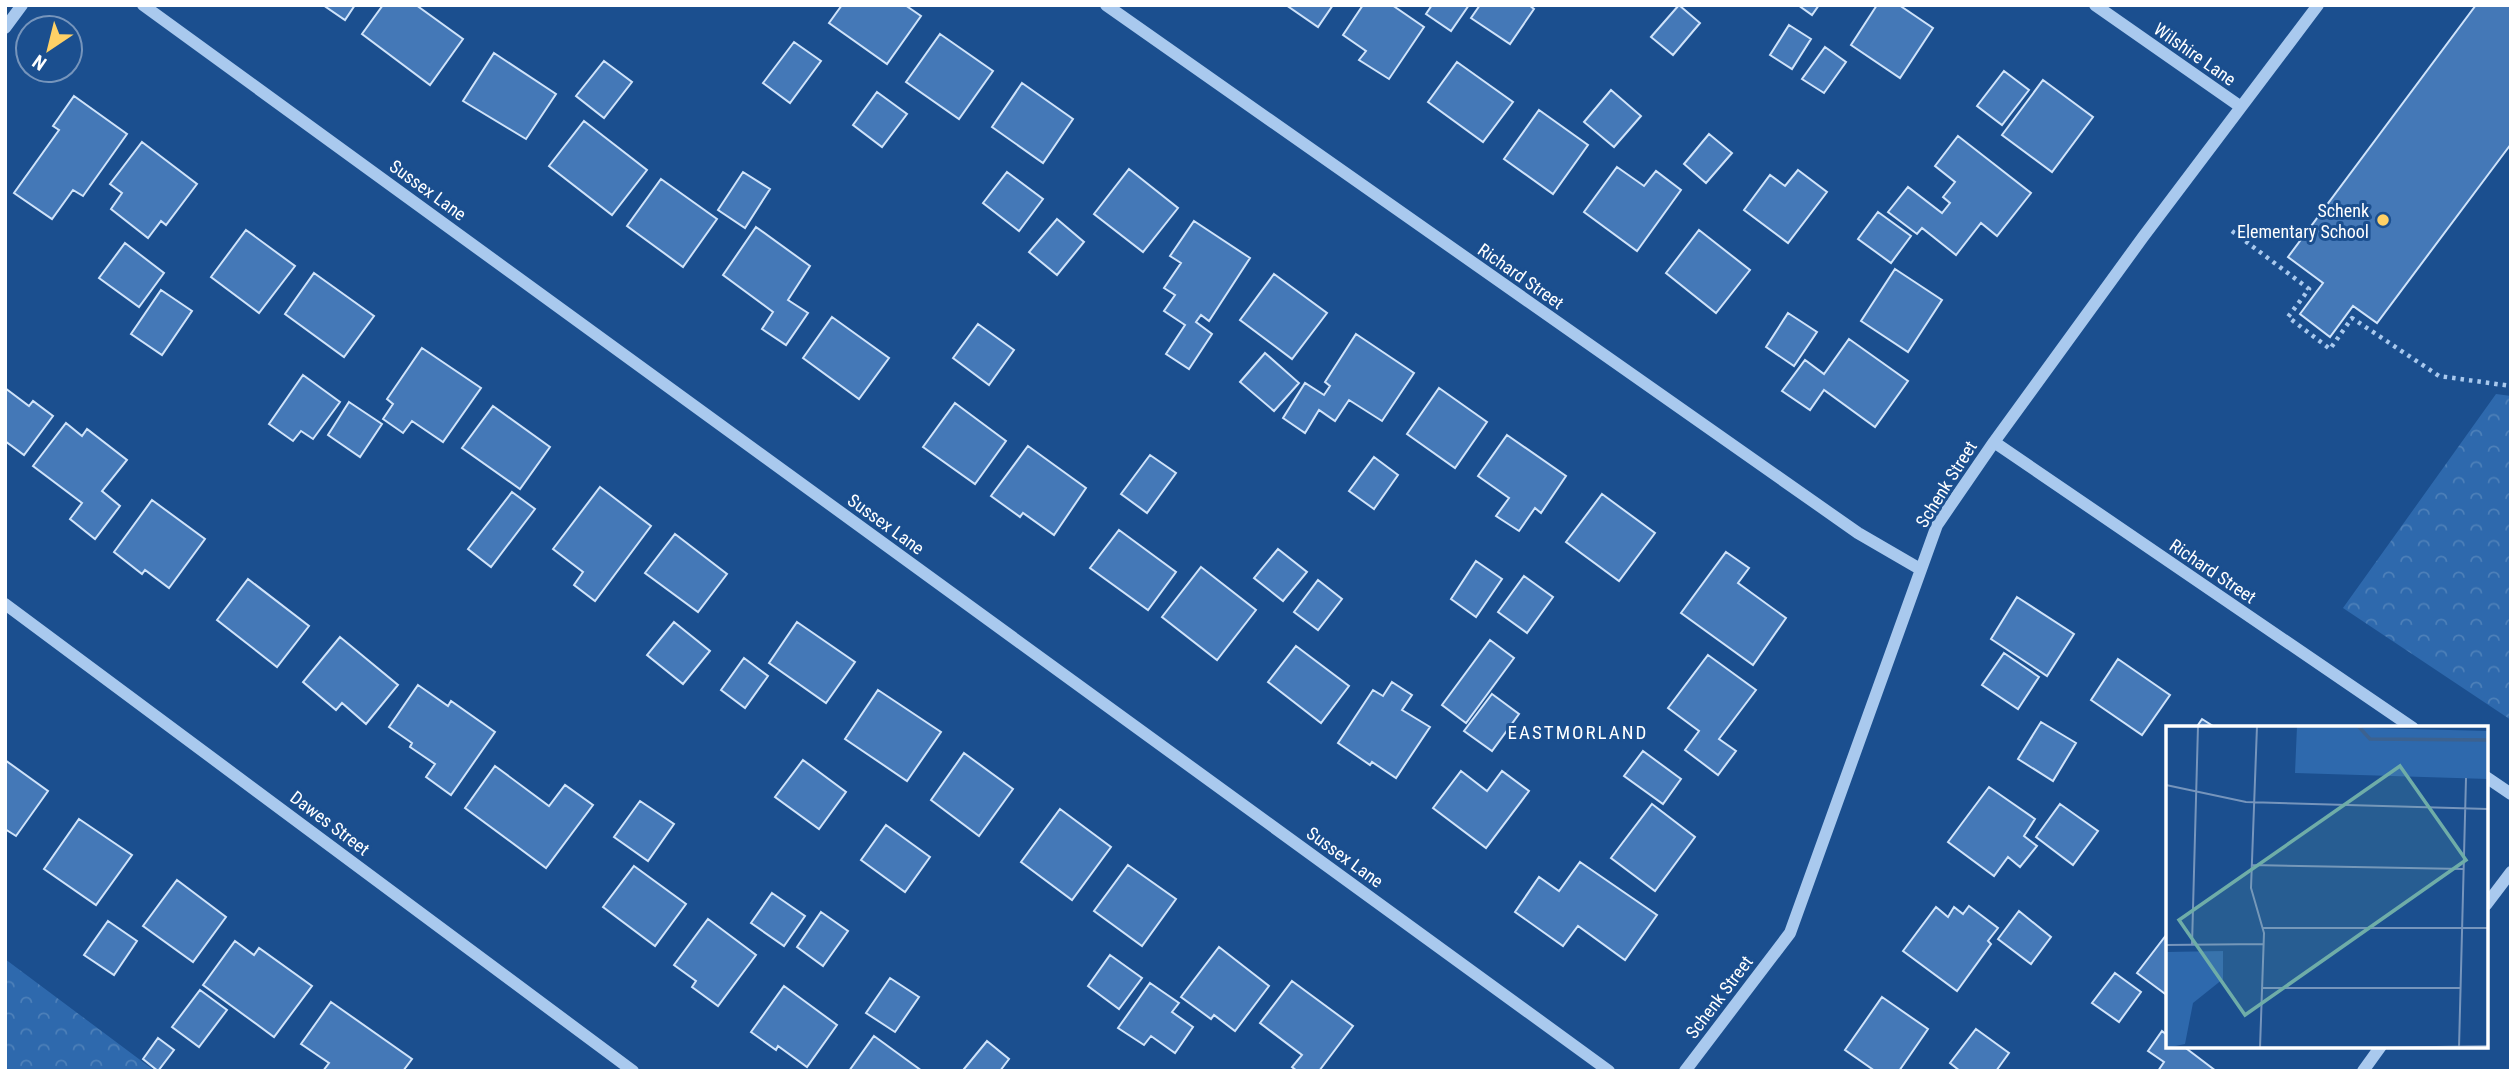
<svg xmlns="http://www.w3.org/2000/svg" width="2516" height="1076" viewBox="0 0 2516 1076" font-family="'Roboto Condensed',sans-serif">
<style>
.park{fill:url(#park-crowns)}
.building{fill:#4478b7;stroke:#cfe3fa;stroke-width:2}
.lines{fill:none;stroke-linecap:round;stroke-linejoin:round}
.path{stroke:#a9c9ee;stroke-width:4.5;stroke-dasharray:3.5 5;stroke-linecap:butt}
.minor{stroke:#a9c9ee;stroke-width:12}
.poi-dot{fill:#ffd166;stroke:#1b4f8f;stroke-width:2.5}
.labels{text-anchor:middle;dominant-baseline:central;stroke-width:6;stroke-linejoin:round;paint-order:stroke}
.street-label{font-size:18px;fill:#fff;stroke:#1b4f8f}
.poi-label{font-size:18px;fill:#fff;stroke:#1b4f8f;text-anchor:end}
.neighbourhood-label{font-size:19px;letter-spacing:2px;fill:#fff;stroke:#1b4f8f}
.inset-river{fill:none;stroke:#3c6290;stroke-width:3.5}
.inset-road{fill:none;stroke:#7695bc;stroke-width:2}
.view{fill:#6fada8;fill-opacity:0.15;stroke:#6fada8;stroke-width:3.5}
.inset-edge{fill:none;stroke:#fff;stroke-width:3.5}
</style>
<defs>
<pattern id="park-crowns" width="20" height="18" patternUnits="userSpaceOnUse" patternTransform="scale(1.75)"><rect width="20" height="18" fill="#2e69ad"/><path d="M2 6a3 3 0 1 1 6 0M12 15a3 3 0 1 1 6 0" fill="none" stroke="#4d80b9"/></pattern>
</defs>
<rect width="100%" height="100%" fill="#1b4f8f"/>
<path class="park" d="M2496,394L2511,396V720L2343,608Z
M5,959L155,1071H5Z"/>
<path class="building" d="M323,5H355L345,20Z
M383,5H416L463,39L430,85L362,34Z
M842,5H905L921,16L887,64L829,23Z
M1286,5H1333L1318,27Z
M1363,5H1392L1424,27L1389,79L1359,60L1366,51L1343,35Z
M1432,5H1469L1451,31L1426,14Z
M1480,5H1529L1534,9L1510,44L1471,18Z
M1679,5L1700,23L1673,55L1651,37Z
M1798,5H1819L1812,15Z
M1877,5H1899L1933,28L1900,78L1851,45Z
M2476,5H2511V144L2377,323L2353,306L2330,337L2300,314L2323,283L2288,257Z
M1789,25L1811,39L1792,69L1770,55Z
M940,34L993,71L959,119L906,82Z
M794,42L821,61L790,103L763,83Z
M1825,47L1846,62L1824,93L1802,79Z
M494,53L556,94L526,139L463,101Z
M604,61L632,82L604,118L576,96Z
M1457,62L1513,102L1483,142L1428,102Z
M2004,71L2029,90L2002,125L1977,106Z
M2043,80L2093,117L2052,172L2002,135Z
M1022,83L1073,119L1043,163L992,127Z
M1611,90L1641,116L1614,147L1584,122Z
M877,92L907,114L882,147L853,125Z
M74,96L127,134L83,196L73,190L52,219L14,193L59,130L53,126Z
M1539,110L1588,145L1553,194L1504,159Z
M584,121L647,170L612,215L549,166Z
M1709,134L1732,153L1706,183L1684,164Z
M1958,136L2031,193L1997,236L1981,223L1956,255L1922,228L1917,234L1888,212L1908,187L1942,213L1950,203L1943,197L1955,182L1935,166Z
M142,142L197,184L166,225L161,221L148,238L111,209L122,193L110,184Z
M1617,167L1644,186L1656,171L1681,190L1637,251L1584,212Z
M1129,169L1178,208L1143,252L1094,214Z
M1798,170L1827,192L1788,243L1744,210L1770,175L1785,186Z
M743,172L770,189L745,228L718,210Z
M1007,172L1043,199L1019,231L983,203Z
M661,179L717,219L683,267L627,226Z
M1878,212L1911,236L1891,263L1858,239Z
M1057,219L1084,242L1057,275L1029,252Z
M1194,221L1250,258L1209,321L1201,315L1196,322L1212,334L1189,369L1166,354L1185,325L1164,311L1175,295L1164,288L1181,263L1170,256Z
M756,227L810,266L788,300L808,313L786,345L762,329L773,312L723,275Z
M246,230L295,266L259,313L211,277Z
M1699,230L1750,270L1716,313L1666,273Z
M125,243L164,273L139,307L99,278Z
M1895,269L1942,300L1908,352L1861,321Z
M314,273L374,316L344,357L285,314Z
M1274,274L1327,313L1292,359L1240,320Z
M161,290L192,311L162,355L131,334Z
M1788,313L1817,332L1794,366L1766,347Z
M832,317L889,358L859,399L803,358Z
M978,324L1014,350L989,385L953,358Z
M1356,334L1414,373L1382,421L1349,400L1335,421L1319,410L1305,433L1283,418L1305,383L1324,395L1330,386L1325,382Z
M1849,339L1908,381L1875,427L1824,390L1810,410L1782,391L1805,360L1824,374Z
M422,348L481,388L443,442L412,421L403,433L383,419L393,404L387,399Z
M1265,353L1299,383L1274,411L1240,382Z
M303,375L340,402L313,439L301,431L293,441L269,424Z
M5,388L29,406L33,401L53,416L24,455L5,441Z
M1439,388L1487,422L1455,468L1407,434Z
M349,402L382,424L360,457L328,435Z
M955,403L1006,441L975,484L923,447Z
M493,406L550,447L520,489L462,448Z
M66,423L82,436L87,429L127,460L102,491L120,506L95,539L70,519L82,503L33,466Z
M1507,435L1566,476L1541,513L1535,508L1519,531L1496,516L1509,498L1478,476Z
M1028,446L1086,488L1054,535L1023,513L1020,517L991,496Z
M1150,455L1176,473L1147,513L1121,494Z
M1374,457L1398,475L1374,509L1349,491Z
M600,487L651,526L595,601L574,585L583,572L553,549Z
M512,492L535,509L491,567L468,549Z
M1602,494L1655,533L1619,581L1566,542Z
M152,500L205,539L169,588L145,570L142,574L114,552Z
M1119,530L1176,572L1148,610L1090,568Z
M675,534L727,574L698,612L645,573Z
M1278,549L1307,572L1283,601L1254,578Z
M1726,552L1749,568L1738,583L1786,618L1753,665L1681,613Z
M1476,561L1502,579L1476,617L1451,599Z
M1201,567L1256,610L1217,660L1162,617Z
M1524,576L1553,597L1527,633L1498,612Z
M248,579L309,626L277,667L217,620Z
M1318,580L1342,599L1318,630L1294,612Z
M2017,597L2074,634L2047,676L1991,639Z
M674,622L710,651L683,684L647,655Z
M797,622L855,662L826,703L769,663Z
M340,637L398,685L366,724L342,703L336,710L303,682Z
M1490,640L1514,658L1466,723L1442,705Z
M1296,646L1349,686L1321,723L1268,682Z
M2004,653L2039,677L2018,709L1982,685Z
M1708,655L1756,690L1719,739L1736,751L1718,775L1685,750L1699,731L1668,708Z
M744,658L768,676L745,708L721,690Z
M2118,659L2170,695L2142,735L2091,700Z
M1392,682L1412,695L1402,710L1430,727L1396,778L1372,762L1370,765L1338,743L1373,690L1383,696Z
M418,685L448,706L451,701L495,732L451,795L426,777L435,764L410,747L412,743L389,727Z
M878,690L941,732L907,781L845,739Z
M1492,694L1519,714L1492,751L1464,731Z
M2202,719L2216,728H2196Z
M2041,722L2076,743L2053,781L2018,759Z
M1643,751L1681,779L1663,804L1624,776Z
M964,753L1013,789L979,836L931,800Z
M5,760L48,791L16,836L5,829Z
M803,760L846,792L819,829L775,797Z
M495,766L549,806L565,785L593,805L546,868L465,808Z
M1461,771L1487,791L1502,771L1529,791L1486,848L1433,808Z
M1989,787L2035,819L2024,836L2037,846L2020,867L2008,857L1994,876L1948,842Z
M640,801L674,824L648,861L614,837Z
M1652,804L1695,837L1655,891L1611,858Z
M2060,804L2098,831L2073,865L2036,837Z
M1060,809L1111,847L1072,900L1021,862Z
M79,819L132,855L96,905L44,869Z
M886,825L930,857L905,892L861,860Z
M1580,862L1657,915L1625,960L1578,926L1563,946L1515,912L1539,877L1559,891Z
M1128,865L1176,899L1142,946L1094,911Z
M634,866L686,904L655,946L603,907Z
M177,880L226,917L193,962L143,926Z
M772,893L805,916L784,946L751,923Z
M1969,906L1998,928L1988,941L1991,944L1957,991L1903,951L1936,907L1948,917L1954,907L1963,914Z
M2019,911L2051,937L2031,964L1998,939Z
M821,912L848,931L823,966L797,947Z
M708,919L756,955L718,1006L692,987L696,981L674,965Z
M108,921L137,941L114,975L84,955Z
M2167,934H2168V996L2137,973Z
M235,941L254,955L259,948L312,986L274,1037L203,985Z
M1219,947L1269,986L1235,1031L1214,1015L1211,1019L1181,997Z
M1110,955L1142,978L1119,1009L1088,986Z
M2115,973L2141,992L2119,1022L2092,1003Z
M890,978L919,997L895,1032L866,1013Z
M1292,981L1353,1026L1319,1071H1297L1292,1067L1302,1055L1260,1023Z
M1150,983L1179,1003L1172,1012L1193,1027L1175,1053L1151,1036L1144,1045L1118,1028Z
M784,986L837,1025L807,1067L778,1046L776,1050L751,1032Z
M200,990L227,1010L199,1047L172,1027Z
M1882,997L1928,1029L1899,1071H1875L1845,1050Z
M331,1002L412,1059L403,1071H323L329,1063L301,1044Z
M1976,1029L2009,1053L1996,1071H1960L1950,1063Z
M2162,1031L2168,1036V1046H2183L2216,1071H2158L2164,1062L2148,1051Z
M874,1036L922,1071H849Z
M158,1038L174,1050L158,1071L143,1059Z
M987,1041L1009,1059L1000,1071H966L964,1069Z"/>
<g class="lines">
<path class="path" d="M2232,231L2309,289L2288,317L2330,349L2352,318L2439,376L2511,386"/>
<path class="minor" d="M143,5L1609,1071
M1106,5L1858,533L1920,569
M2095,5L2241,107
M5,28L22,5
M1994,442L2413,728
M5,604L633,1071
M2486,777L2511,794
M2486,905L2511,872
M1685,1071L1790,933L1937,525L1994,442L2143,237L2318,5
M2363,1071L2381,1046"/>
</g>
<circle class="poi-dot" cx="2383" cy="220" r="7"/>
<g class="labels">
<g class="street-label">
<text transform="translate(2195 54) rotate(35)">Wilshire Lane</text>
<text transform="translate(428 190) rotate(36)">Sussex Lane</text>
<text transform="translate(1521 276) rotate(35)">Richard Street</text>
<text transform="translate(1946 484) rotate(-58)">Schenk Street</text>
<text transform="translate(886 524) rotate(36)">Sussex Lane</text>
<text transform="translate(2213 571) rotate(34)">Richard Street</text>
<text transform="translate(330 823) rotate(37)">Dawes Street</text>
<text transform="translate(1345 857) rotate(36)">Sussex Lane</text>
<text transform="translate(1719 997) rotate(-53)">Schenk Street</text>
</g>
<g class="poi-label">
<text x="2369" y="210">Schenk<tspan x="2369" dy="21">Elementary School</tspan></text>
</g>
<g class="neighbourhood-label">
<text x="1578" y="732">EASTMORLAND</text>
</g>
</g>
<g transform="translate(2166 726)">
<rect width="322" height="322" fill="#1b4f8f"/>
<path d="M131,0L322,5V53L129,47ZM57,225V253L27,277L19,318L0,322V226Z" fill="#2e69ad"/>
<path class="inset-river" d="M192,0L204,13L322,14"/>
<path class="inset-road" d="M91,0L85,162L98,207L94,322M0,59L80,76L322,83M86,139L297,143M96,202H322M0,219L98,218M26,219L32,0M97,262H294M218,322L322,320M293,322L300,52"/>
<path class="view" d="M234,40L300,134L79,289L13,194Z"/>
<rect width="322" height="322" class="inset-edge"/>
</g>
<rect width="2516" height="1076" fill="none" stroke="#ffffff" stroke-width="14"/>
<g transform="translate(49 49) rotate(215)"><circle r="33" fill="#1b4f8f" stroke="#7695bc" stroke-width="2"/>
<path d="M0-5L12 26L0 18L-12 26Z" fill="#ffd166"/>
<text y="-10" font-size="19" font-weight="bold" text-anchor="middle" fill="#ffffff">N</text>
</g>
</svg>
